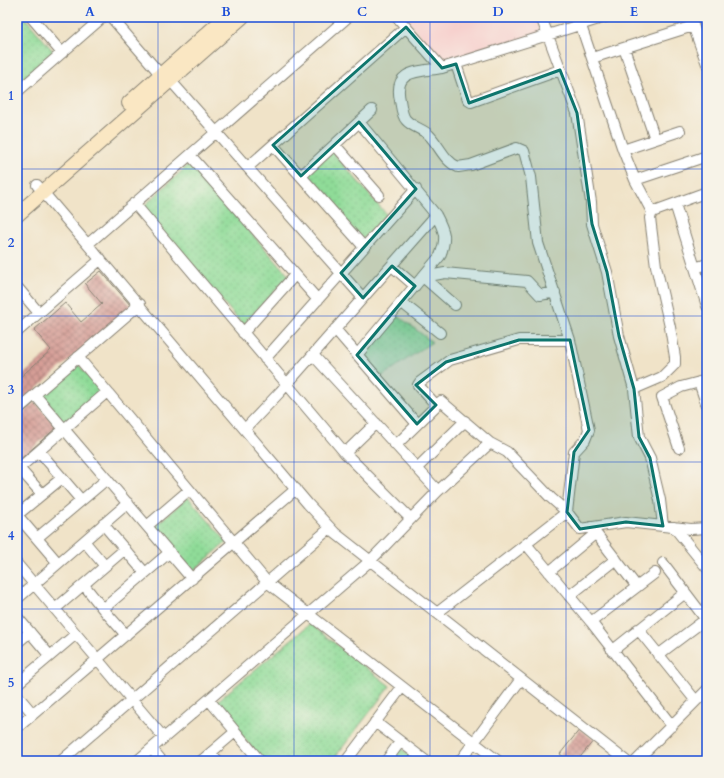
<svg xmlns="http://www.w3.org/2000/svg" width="724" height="778" viewBox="0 0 724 778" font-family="Cardo,serif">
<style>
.built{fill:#f7d0cd}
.grass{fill:url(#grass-dots);stroke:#567c5a}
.building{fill:url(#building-cross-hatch)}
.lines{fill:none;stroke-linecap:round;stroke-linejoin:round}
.street-casing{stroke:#868072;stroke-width:12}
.secondary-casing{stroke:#868072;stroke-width:16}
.street{stroke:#fff;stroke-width:10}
.secondary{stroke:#fae7c3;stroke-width:14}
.marked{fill:#0f766e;fill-opacity:0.2;stroke:#0f766e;stroke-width:3;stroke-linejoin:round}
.grid{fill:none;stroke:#1d4ed8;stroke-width:1;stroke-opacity:0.55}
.neatline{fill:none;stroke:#1d4ed8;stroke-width:1.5}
.grid-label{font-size:13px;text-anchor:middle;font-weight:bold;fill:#1d4ed8}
</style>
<defs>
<pattern id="grass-dots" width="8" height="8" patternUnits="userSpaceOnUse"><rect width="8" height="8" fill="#8fdb98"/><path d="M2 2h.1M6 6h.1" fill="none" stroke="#7bbb82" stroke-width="1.8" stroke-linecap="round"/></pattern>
<pattern id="building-cross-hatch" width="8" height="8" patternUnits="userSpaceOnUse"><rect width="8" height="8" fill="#d59e96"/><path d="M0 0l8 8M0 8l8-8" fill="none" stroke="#ac807a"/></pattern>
</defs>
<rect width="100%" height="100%" fill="#f7f3e8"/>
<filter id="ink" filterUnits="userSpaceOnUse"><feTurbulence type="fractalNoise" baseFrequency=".025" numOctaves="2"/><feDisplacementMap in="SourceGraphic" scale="8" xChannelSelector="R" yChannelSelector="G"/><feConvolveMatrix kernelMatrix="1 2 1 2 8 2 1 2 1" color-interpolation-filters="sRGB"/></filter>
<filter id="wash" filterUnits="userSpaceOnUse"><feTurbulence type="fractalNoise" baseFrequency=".012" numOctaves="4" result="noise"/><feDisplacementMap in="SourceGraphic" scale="16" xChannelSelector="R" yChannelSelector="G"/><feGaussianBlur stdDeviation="0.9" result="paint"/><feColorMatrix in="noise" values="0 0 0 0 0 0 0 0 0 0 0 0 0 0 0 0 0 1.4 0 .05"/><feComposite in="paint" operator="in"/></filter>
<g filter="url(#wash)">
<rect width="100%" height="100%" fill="#f0e3c8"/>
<path class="built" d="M405,17H536L542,34L444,65Z"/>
<path class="grass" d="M17,17H24L55,53L17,85Z
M331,150L386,214L362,240L305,176Z
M190,163L289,276L243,325L142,208Z
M397,315L432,342L381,377L362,355Z
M78,364L101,391L64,423L40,396Z
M188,497L227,542L193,571L154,527Z
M310,624L390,686L332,761H263L215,703Z
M399,747L418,761H389Z"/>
<g id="blocks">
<path class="building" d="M101,271L131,306L17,406V380L51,350L34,330L65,303L81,322L102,304L85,284Z
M35,402L57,427L17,462V418Z
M580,729L594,740L577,761H569L560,754Z"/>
</g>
</g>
<g filter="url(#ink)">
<use href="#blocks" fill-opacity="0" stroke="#868072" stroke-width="1"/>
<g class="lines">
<g class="street-casing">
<path id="street" d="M31,17L62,53
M111,17L161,75L170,80L363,298
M397,17L442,68L605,17
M541,17L577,113L591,202L592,224L607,272L619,336L634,389L639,437L650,458L660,500L663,526
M578,17L623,150L635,180L652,212
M690,17L707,64
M624,48L655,139
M592,58L693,26
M456,64L468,100L471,102L560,70
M17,92L103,17
M273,145L364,247
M335,145L379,195
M623,150L680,131
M190,155L318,300
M248,167L406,27
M301,176L372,110
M635,180L707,156
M37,185L308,504L335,533L626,761
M134,203L345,453L411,519
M675,204L707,306
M88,244L348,17
M392,266L415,286
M695,268L707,264
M423,277L445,273L527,281L540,295L555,292
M423,277L455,305
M17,287L39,313
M401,302L440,333
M335,329L417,424
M17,332L101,259
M243,333L295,275
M313,355L438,491
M357,355L440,256C447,238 445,232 436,215L359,122
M78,357L267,582L498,761
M265,359L416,189
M699,382L707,406
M634,389L662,377L675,364V357L670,327L656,266L650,218L652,212L707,192
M35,395L192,579
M436,405L418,385L420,382L450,360L519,340H570
M17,410L140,304
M245,429L280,392L436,215
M396,445L441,401L490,443L507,452L551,498L567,512L574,452L585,440L589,430L570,340L538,243L531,177L524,151L517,148L471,165L458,167C444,161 439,145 429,135C423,129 412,127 406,120C402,116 401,106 400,100C393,69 419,72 442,68
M679,448L662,397L681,387L707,380
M39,451L81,500
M345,453L376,423
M19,468L42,494
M417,468L465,421
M17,470L107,392
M17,515L58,563
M17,515L62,478
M103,524L145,573
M147,526L189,490
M591,527L637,587
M674,527L707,568
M37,538L107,479
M84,541L105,566
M526,544L591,622L672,726
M663,563L707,621
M17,564L164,738
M549,572L596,533
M84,585L103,609
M569,596L616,559
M17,599L128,503
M55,609L125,549
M437,613L567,512L580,529L626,522L691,529L707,528
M17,617L50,656
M591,622L655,573
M638,629L696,701
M126,635L103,609L170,552
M17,643L30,632
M612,651L685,593
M658,655L706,619
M17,684L76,634
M17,695L33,714
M209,700L260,761
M375,722L426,761
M17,728L296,489
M152,749L162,761
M211,753L218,761
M61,761L330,528
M137,761L370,561L438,491L490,443
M201,761L235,732
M346,761L402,687
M386,761L400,742
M460,761L521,679
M636,761L707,690"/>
</g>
<g class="secondary-casing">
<path id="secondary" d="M129,103L226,17
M17,215L242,17"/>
</g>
<use href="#street" class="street"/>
<use href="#secondary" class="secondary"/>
</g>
</g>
<path class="marked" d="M406,27L442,68L456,64L469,103L560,70L577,113L592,224L607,272L619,336L634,389L639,437L650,458L663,526L626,522L580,529L567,512L574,452L589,430L570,340H519L446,362L416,385L436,405L417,424L357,355L415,286L392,266L363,298L341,273L416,189L359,122L301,176L273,145Z"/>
<path class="grid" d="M158,17V761M294,17V761M430,17V761M566,17V761M17,169H707M17,316H707M17,462H707M17,609H707"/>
<rect width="724" height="778" fill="none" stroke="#f7f3e8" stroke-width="44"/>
<rect x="22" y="22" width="680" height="734" class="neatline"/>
<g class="grid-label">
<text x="90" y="16">A</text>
<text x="226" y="16">B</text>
<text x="362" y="16">C</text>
<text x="498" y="16">D</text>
<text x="634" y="16">E</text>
<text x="11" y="100">1</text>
<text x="11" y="247">2</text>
<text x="11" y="394">3</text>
<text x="11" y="540">4</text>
<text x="11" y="687">5</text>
</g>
</svg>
